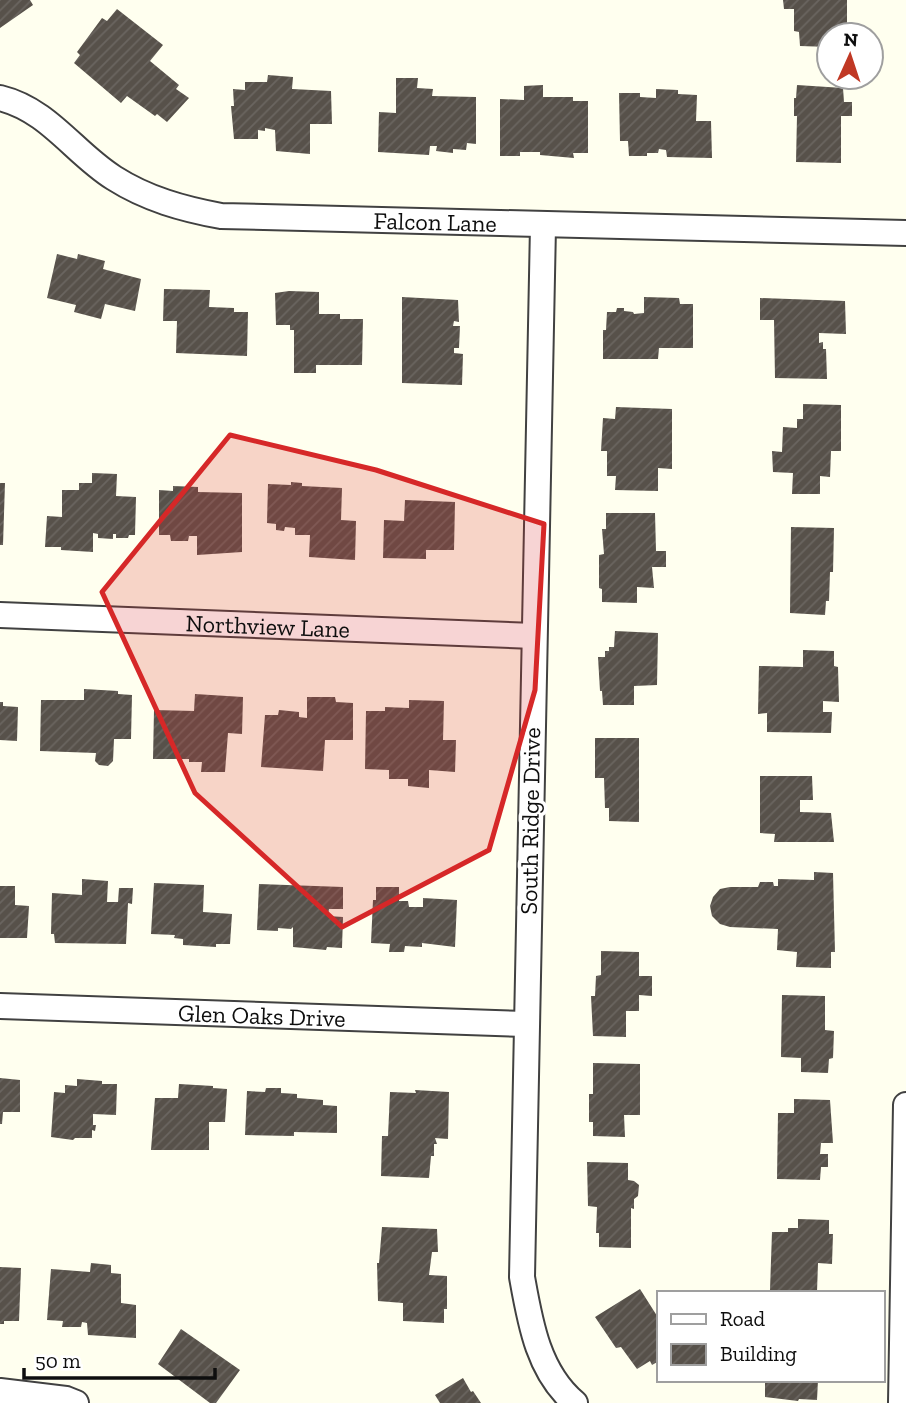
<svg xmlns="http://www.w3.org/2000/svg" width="906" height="1403" viewBox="0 0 906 1403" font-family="'Zilla Slab',serif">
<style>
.building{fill:url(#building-hatch)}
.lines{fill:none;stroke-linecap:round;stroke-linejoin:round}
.street-casing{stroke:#414141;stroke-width:28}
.street{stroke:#fff;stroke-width:24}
.marked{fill:#d62828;fill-opacity:0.2;stroke:#d62828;stroke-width:5;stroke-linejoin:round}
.labels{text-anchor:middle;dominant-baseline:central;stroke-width:7;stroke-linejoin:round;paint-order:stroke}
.street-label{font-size:24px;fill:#0e0e0e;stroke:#fff}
</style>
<defs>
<pattern id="building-hatch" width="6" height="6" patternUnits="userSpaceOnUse" patternTransform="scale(1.75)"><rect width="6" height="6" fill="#57514a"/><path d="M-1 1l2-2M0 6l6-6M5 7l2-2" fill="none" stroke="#6a6560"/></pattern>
</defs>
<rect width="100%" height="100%" fill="#ffffef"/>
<path class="building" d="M0,0H30L33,5L0,28Z
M783,0H847V24H852V35H829V47L800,46L799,32L794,31V9H784Z
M117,9L163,45L150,61L179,85L176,89L189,98L167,122L157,114L155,116L127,96L121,103L74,63L80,55L77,52L102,18L107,21Z
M268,75L293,77L292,89L331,91L332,124H310V154L276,151L275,130L265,128V131L258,130V139H234L231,106H234L233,89L245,90V82H267Z
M396,78H418L417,88L433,89L432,96L476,97V144L467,143L466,150L453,149V153L436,151L437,146H430L429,155L378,152L379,112L396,113Z
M543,85V97H573V101H588V153H573L574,158L540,155V152H520V156H500V99L524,100V86Z
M797,85L843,88L844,102H852V116H841V163L796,162L797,116H794V98H796Z
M656,89L678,90V94L697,95L696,121H711L712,158L667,157L666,150L659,149L658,153H647V156H629L628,141H620L619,93H640V97L656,98Z
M57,254L77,259L78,254L105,261L103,269L141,279L135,311L105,304L101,319L74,312L76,305L47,298Z
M164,289L210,290L209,307L234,308V312H248L247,356L176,353L177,321H163Z
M289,291L319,292V314H340V319H363L362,365H316V373H294V330H290V325H276L275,293Z
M402,297L458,300L459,322L454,321L453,326H460L459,348H454V353L463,354L462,385L402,383Z
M644,297L679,298L680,304H693V348H659L658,359H603V330H606L607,312H616L617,308H624V311L633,312L634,314L644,313Z
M760,298L845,301L846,334L819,333V343L823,342V349H826L827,379L775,378L774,320H760Z
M803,404L841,405V451H831L830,477L820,476V494H792L793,473L773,472L772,451L782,452L783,427L797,428V419H803Z
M616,407L672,409V469L658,468V491L615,490L616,476H607V451H601L603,418L615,419Z
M92,473L117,474L116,496L136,497L135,535H129L128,538H116V534H113V539L98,538V534L93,533V552L61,550V547H45L47,516L62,517V490H79V483H92Z
M291,482L302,483V486L342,488L341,520L356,521L355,560L309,557L310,535H295V528L285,527L284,531L276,530V524L267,523L268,484L291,485Z
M0,483H5L3,545H0Z
M173,486L198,487V492L242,493V552L197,555V536H189L188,541H171L170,535H159V490L173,491Z
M405,500L455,502L454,550H426V559L383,558L384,520L404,521Z
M606,513H655L656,551H666V567H652L654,588L637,587V603L602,602V589L599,588V555L604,554L602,529H606Z
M791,527L834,528L833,572H830L829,601H826L825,615L790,613Z
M615,631L658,633L657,685L634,686V705H603L602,691H600L598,657H605V651H609V647H614Z
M803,650L834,651V666L838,667L839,702L823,701V712H832L831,733L767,732V713L758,714L759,666L803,667Z
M84,689L118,691V694L132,695L131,739H114L113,761L108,766L99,765L95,761L96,753L40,751L41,700H84Z
M195,694L243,697L242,734L228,733L225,772H201L202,762H189V759H153L154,710L194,711Z
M307,697H335L336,702L353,703V740H325L323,771L261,767L265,715H278L279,710L299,712V717L307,718Z
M409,700L444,701L443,740H456L455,772L429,770V788L408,786V779H389V770L365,769L366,711H385V707L409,708Z
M0,702H3V706L18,707L17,741L0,740Z
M595,738H639V822L609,821V808H605L604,778H595Z
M760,776H812L813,800H800V812L831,813L834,842H774L775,834L760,833Z
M814,872L833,873L835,952H831V968L796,967L797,952L777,950L778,929L730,927L720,924L712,916L710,906L713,897L720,889L730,887H758L760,882H773L774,886H778V879L814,880Z
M82,879L108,881L107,902H118L119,888H133L132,904L128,903L126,944L55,943L54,934H51L52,893L82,895Z
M154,883L204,885L203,912L232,914L230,944H216V947L183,945V939L174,938L175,935L151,934Z
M259,884L343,887V909H329L328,916L343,917L342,948L327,947L326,950L293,947V927L291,929L278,928V931L257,930Z
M0,886H15V905L29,906L27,938H0Z
M376,887H399V901H408L409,907H423V898L457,900L455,947L422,943V947L405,946L404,952H389L390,944L371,943L373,900H376Z
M601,951L639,952V976H652V996L639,995V1011H626V1037L593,1036L591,996H595L596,976L601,975Z
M782,995L825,996V1030L834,1031L833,1058L829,1059L828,1073L801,1072V1058L781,1057Z
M593,1063L640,1064V1115H624L625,1137L593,1136V1122H589V1094H593Z
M0,1078L20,1080V1112H3L2,1124H0Z
M77,1079L102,1081V1084H117L116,1115L93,1114V1125H96L95,1131L92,1130V1138H75L73,1140L51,1137L54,1092L65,1093V1085L77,1086Z
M179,1084L213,1086V1088L227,1089L225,1122H209V1150H151L155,1098H178Z
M266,1088H281V1093L297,1094V1098L323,1100V1105L337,1106V1133L294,1132V1136L245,1135L247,1091L265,1092Z
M415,1090L449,1092L448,1139L435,1138L437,1144H434V1156H431L429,1178L381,1176L382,1136H388L390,1092L416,1093Z
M794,1099L830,1100L833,1143H821L820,1154H828V1167H821L820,1180L777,1179L778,1113H794Z
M587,1162L628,1163V1180L634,1181L639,1185L638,1196L634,1199V1209L631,1208V1248L599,1247V1233H596L597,1207L588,1206Z
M798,1219L829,1220V1234H833L832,1264L818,1263L817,1292L770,1290L772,1232H788V1228H798Z
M382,1227L437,1229L438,1252H432L429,1275L447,1276V1309H444V1323L403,1321V1303L378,1301L377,1263H379Z
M91,1263L111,1265V1273L121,1274V1303L136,1305V1338L88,1335L87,1323L82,1322L81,1327H62L63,1321L47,1320L51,1269L90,1272Z
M0,1267L21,1268L19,1321H4V1324H0Z
M640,1289L659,1319V1361L652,1365L650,1361L637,1369L621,1347L616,1348L595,1317Z
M181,1329L240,1370L216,1403H210L158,1364Z
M463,1378L471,1392L473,1391L481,1403H440L435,1395Z
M765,1380H818L817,1400L799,1399L798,1401L765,1397Z"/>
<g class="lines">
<g class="street-casing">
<g id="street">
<path id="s1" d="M0,98C49,110 74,153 114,178C147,199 183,209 221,216L906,233"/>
<path d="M543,226L522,1277C530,1322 538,1372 575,1403"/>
<path id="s2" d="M0,615L534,636"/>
<path id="s3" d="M0,1006L526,1024"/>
<path d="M0,1391L66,1399L76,1403"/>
<path d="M901,1403L906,1105"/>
</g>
</g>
<use href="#street" class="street"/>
</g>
<path class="marked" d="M230,435L376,470L544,524L535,690L489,850L342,927L195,793L102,592Z"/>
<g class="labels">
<g class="street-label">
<text stroke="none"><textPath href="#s1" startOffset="469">Falcon Lane</textPath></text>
<text stroke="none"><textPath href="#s2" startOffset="268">Northview Lane</textPath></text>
<text transform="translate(530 821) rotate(-89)">South Ridge Drive</text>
<text stroke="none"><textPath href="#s3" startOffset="262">Glen Oaks Drive</textPath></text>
</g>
</g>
<rect x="657" y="1291" width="228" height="91" fill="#ffffff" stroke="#9f9f9f" stroke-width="2"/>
<rect x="671" y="1314" width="35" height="10" fill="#ffffff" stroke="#9f9f9f" stroke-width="2"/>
<text x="720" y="1326" font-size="21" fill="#0e0e0e">Road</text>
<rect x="671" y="1344" width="35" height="21" fill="url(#building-hatch)" stroke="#9f9f9f" stroke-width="2"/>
<text x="720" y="1361" font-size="21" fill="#0e0e0e">Building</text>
<g transform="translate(850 56) rotate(3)"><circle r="33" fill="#ffffff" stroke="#9f9f9f" stroke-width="2"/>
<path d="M0-5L12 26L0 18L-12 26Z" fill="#c03824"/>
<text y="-10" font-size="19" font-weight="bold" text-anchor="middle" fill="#0e0e0e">N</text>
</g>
<path d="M24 1368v10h191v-10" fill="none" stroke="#0e0e0e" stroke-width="3.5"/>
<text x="35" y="1368" font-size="21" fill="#0e0e0e" stroke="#ffffff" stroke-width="5" paint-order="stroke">50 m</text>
</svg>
